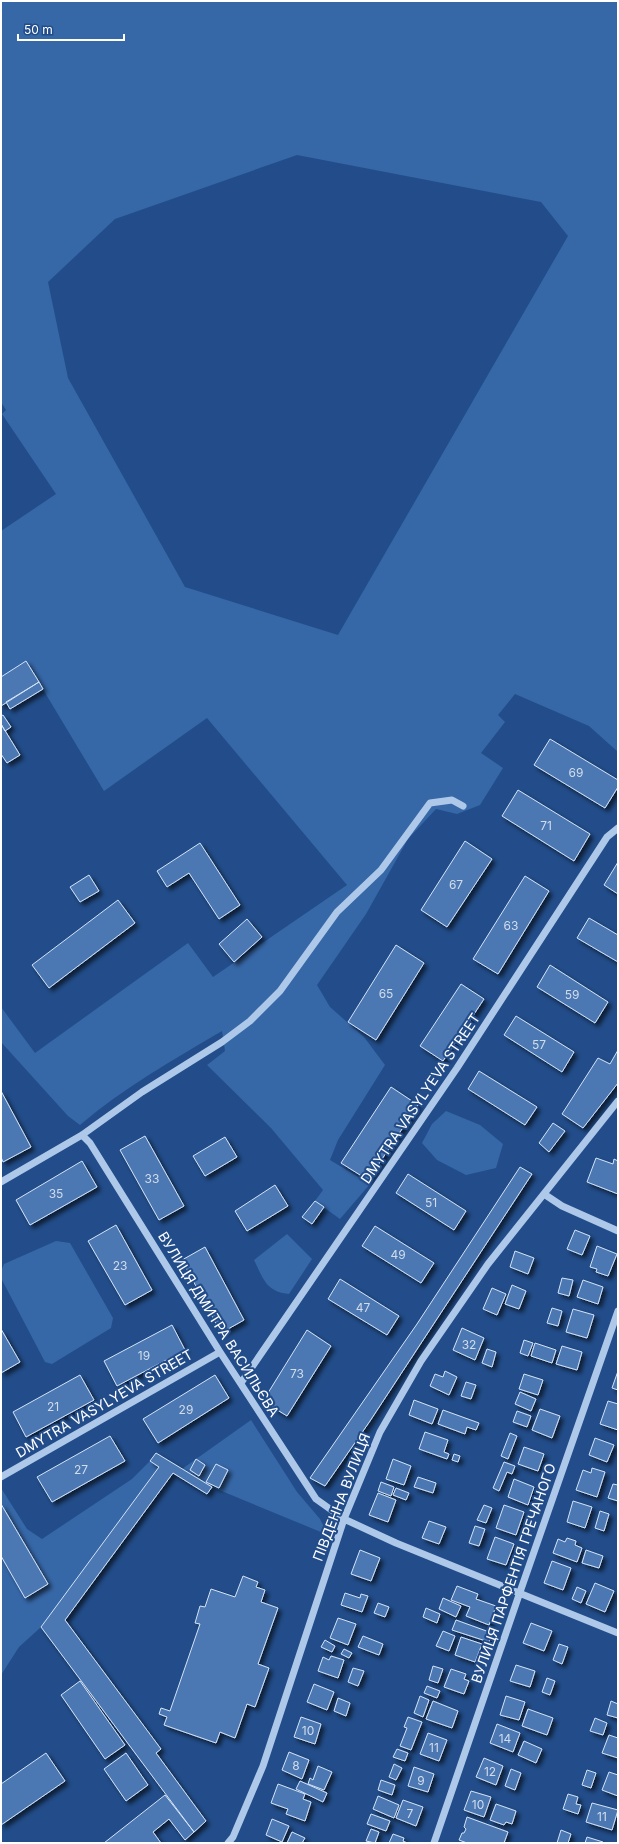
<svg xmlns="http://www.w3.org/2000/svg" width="619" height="1844" viewBox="0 0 619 1844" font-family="Inter,sans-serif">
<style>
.green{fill:#3667a7;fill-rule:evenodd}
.building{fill:#4b77b2;stroke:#d3e3f8;filter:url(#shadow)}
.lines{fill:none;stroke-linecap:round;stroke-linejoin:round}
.minor{stroke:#aec8ea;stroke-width:7}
.labels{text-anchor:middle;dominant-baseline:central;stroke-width:4;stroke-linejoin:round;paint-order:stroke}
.number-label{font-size:12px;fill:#d2ddec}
.street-label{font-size:14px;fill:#fff;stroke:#224d8a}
</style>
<defs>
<filter id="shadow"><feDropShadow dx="3.5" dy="3.5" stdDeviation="2" flood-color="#0009"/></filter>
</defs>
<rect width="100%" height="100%" fill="#224d8a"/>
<path class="green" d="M1,1H618V752L589,726L515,694L498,715L505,722L481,753L503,768L480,805L457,814L436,809L408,839L366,914L317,985L330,1007L364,1037L385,1065L338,1140L330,1160L370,1184L340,1219L315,1201L323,1190L271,1128L207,1065L225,1051L222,1031C173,1060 123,1088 80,1125L68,1116L1,1042V1007L35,1053L188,943L213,977L347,885L207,718L104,791L26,661L1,677V531L56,494L2,414L6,410L1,402ZM297,155L541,202L568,236L338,635L185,587L68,378L48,282L115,219Z
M446,1111L480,1125L503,1144L496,1168L466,1175L437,1160L422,1143L432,1124Z
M287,1234L312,1259L289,1294C266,1292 263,1278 254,1260Z
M56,1241L70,1243L113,1318L111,1328L52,1364L45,1362L1,1278V1271L4,1264Z
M251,1420L297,1492L320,1519L328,1535L212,1487L182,1469Z
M150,1461L159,1467L41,1627L19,1647L1,1675V1488L27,1529L42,1539L132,1479Z"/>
<path class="building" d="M26,661L39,682L1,706V677Z
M39,682L43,689L10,709L6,702Z
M3,715L11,727L5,731L1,724V716Z
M1,724L20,755L7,763L1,754Z
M550,739L618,780V787L605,808L534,765Z
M518,790L590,834L574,861L502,816Z
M465,841L492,859L447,927L421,910Z
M200,843L240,905L219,919L189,873L167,887L157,871Z
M618,862V894L604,885Z
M89,875L99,891L80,902L70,887Z
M525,876L549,891L498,974L473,959Z
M118,900L135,923L49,988L32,965Z
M589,918L618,935V962L577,938Z
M247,919L262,937L234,962L219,944Z
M396,945L424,963L376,1040L348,1022Z
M550,965L608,1002L595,1023L537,987Z
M461,984L484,999L443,1061L420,1046Z
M516,1016L574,1052L562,1072L504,1035Z
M618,1050V1083L583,1128L562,1114L598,1058L610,1064Z
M479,1071L537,1107L525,1125L468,1089Z
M391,1087L418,1105L368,1180L341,1163Z
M1,1091L31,1147L3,1162L1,1157Z
M553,1123L565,1131L549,1152L539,1143Z
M145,1136L184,1206L159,1220L120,1150Z
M225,1137L237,1157L205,1176L193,1156Z
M596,1158L613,1164L614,1159L618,1161V1194L587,1182Z
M82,1161L97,1187L30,1225L16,1200Z
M520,1167L532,1174L370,1421L325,1486L310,1478L417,1324Z
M408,1174L466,1211L454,1230L396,1193Z
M275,1185L288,1206L247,1231L235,1211Z
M315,1201L324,1207L312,1224L302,1217Z
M116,1225L152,1290L125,1305L88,1241Z
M375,1226L434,1263L421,1283L362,1246Z
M575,1230L590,1236L582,1255L567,1249Z
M597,1246L617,1254L608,1276L596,1272L597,1269L590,1267Z
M205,1247L244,1320L221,1333L182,1260Z
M515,1251L534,1258L528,1274L510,1267Z
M562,1278L573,1280L569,1296L558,1293Z
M340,1279L399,1316L387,1335L328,1299Z
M583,1280L603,1287L598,1304L577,1297Z
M512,1285L526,1291L519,1309L505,1304Z
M492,1288L506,1294L497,1315L483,1309Z
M552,1308L562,1311L558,1326L547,1323Z
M573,1309L594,1315L587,1338L566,1332Z
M172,1325L185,1350L117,1386L104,1361Z
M462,1328L484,1338L475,1360L453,1350Z
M1,1329L20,1362L1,1373Z
M307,1330L331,1346L287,1416L263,1401Z
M524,1340L533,1343L528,1356L520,1353Z
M535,1343L556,1350L552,1363L531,1356Z
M562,1346L582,1352L577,1370L556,1364Z
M487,1349L496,1352L492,1367L482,1363Z
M445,1371L457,1377L449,1395L430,1386L435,1374L443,1377Z
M618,1371V1390L612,1388Z
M524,1374L543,1380L538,1395L519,1389Z
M80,1375L94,1400L26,1437L13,1412Z
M215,1375L229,1398L158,1443L143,1419Z
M466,1382L476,1385L471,1399L461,1396Z
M520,1392L536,1399L531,1411L515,1404Z
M414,1400L438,1409L432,1424L409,1415Z
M608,1401L618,1404V1430L600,1424Z
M540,1409L560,1416L552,1438L532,1430Z
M443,1410L479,1423L476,1430L467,1427L465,1434L438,1424Z
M517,1411L531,1416L527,1427L513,1422Z
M425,1432L448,1440L444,1452L449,1454L447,1459L419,1449Z
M510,1433L517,1436L508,1459L501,1456Z
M110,1436L125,1461L52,1502L37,1477Z
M595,1438L614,1445L607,1462L589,1455Z
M524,1447L544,1454L538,1471L518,1464Z
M156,1453L212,1487L207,1494L173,1473L65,1620L161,1749L156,1753L206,1821L194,1832L41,1627L159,1467L150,1461Z
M454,1454L460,1456L458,1462L452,1460Z
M196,1459L205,1465L199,1476L190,1470Z
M393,1459L411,1466L404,1485L386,1479Z
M504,1462L515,1466L512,1474L507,1472L499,1491L493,1488Z
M216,1464L228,1470L219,1488L206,1482Z
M592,1468L605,1472L597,1497L576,1490L583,1470L591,1473Z
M418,1477L436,1483L433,1493L414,1487Z
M514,1479L534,1487L528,1505L508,1497Z
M381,1482L394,1487L391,1496L378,1491Z
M613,1484L618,1485V1501L608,1498Z
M396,1488L409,1493L406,1500L393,1495Z
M378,1493L396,1500L388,1522L369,1515Z
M573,1501L592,1507L585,1528L567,1522Z
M1,1504L48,1584L25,1598L1,1556Z
M484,1505L492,1508L486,1523L477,1520Z
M504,1505L524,1512L516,1535L496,1528Z
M600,1511L609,1514L604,1531L595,1528Z
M429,1521L446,1527L439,1544L422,1538Z
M475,1526L485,1529L479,1546L469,1543Z
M495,1537L514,1544L506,1565L487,1559Z
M567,1538L576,1541L575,1545L582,1548L577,1562L553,1553L558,1539L565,1542Z
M360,1550L380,1558L371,1581L351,1574Z
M586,1550L603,1556L599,1568L582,1563Z
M552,1561L571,1568L563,1590L544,1583Z
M243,1576L258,1582L256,1587L265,1590L261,1602L278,1608L258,1664L269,1668L255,1707L247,1704L235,1738L220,1732L216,1743L164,1725L167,1717L159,1714L161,1708L170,1711L200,1624L195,1623L200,1606L205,1607L211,1589L235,1597Z
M595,1583L614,1591L605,1612L586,1604Z
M457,1586L478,1594L476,1599L496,1606L489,1625L466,1616L470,1607L451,1600Z
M577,1587L586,1591L581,1603L572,1599Z
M345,1593L360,1598L361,1594L368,1596L362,1612L341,1605Z
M443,1598L461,1606L456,1617L439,1609Z
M378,1603L389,1607L385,1617L374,1613Z
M426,1608L440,1614L437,1623L423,1617Z
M338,1618L356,1624L348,1645L330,1638Z
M456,1620L492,1633L489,1642L452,1630Z
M531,1623L552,1631L544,1651L523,1643Z
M443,1631L455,1636L449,1651L436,1646Z
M363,1636L383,1644L379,1655L358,1647Z
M461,1637L482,1644L475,1662L455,1655Z
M325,1640L335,1646L332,1652L321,1647Z
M559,1644L568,1647L562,1664L553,1660Z
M344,1649L352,1653L349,1658L341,1654Z
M331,1656L344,1660L338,1678L318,1671L323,1657L329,1660Z
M516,1665L535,1671L530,1687L510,1681Z
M433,1666L443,1669L438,1683L429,1680Z
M353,1668L364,1671L358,1686L348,1682Z
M451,1669L466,1674L464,1679L469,1681L464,1694L444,1687Z
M547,1678L555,1681L550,1695L542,1692Z
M80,1681L125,1745L105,1759L61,1695Z
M314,1684L334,1692L327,1710L307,1702Z
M427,1686L440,1691L437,1698L424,1693Z
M420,1696L429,1700L423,1717L414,1713Z
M506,1696L525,1702L519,1720L500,1715Z
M338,1698L350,1703L346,1716L334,1711Z
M433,1701L458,1711L452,1728L426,1719Z
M611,1701L618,1704V1718L607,1715Z
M528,1709L553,1718L547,1735L522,1726Z
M301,1717L321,1724L315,1744L294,1737Z
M408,1717L422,1722L411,1750L400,1746L407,1728L404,1727Z
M595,1718L607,1723L603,1735L590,1731Z
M497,1724L520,1733L513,1752L490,1743Z
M428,1733L447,1740L439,1761L420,1754Z
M609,1735L618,1738V1758L602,1753Z
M524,1741L542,1749L536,1763L518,1755Z
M397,1749L408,1753L405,1761L393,1757Z
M289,1752L309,1760L302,1779L282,1770Z
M46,1753L65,1781L1,1825V1784Z
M126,1753L148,1785L126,1801L104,1769Z
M484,1758L503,1766L496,1785L476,1777Z
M394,1764L402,1768L396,1780L389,1777Z
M318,1766L332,1772L324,1790L308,1784L310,1778L313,1780Z
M414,1767L434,1774L428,1792L408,1786Z
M511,1769L521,1773L515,1790L505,1786Z
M587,1770L596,1773L591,1788L582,1785Z
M609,1772L618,1775V1796L602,1790Z
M381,1780L395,1785L392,1795L378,1790Z
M300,1781L327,1793L323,1802L296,1789Z
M278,1784L305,1794L303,1799L311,1802L305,1821L286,1814L288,1809L271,1803Z
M471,1791L491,1797L484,1817L464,1810Z
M568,1794L578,1797L576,1804L581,1805L578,1814L563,1809Z
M165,1795L194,1832L185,1840L169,1819L153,1832L161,1843H104Z
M378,1796L399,1805L394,1818L373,1809Z
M403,1800L423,1807L416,1826L396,1818Z
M592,1803L618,1810L612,1830L586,1822Z
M496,1804L516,1811L512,1824L506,1822L504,1825L490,1820Z
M371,1814L390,1821L386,1831L367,1824Z
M467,1817L508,1832L504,1843H467L459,1840L462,1833H464L466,1829L464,1827Z
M272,1819L289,1826L282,1842L266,1835Z
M371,1829L379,1832L375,1843L366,1841Z
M561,1830L571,1834L568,1843H557Z
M292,1832L305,1838L302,1843H287Z
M393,1834L404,1838L403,1841L407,1843H389Z
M587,1837L603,1842L602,1843H585Z"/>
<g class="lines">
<path class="minor" d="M82,1135L90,1143L220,1352L316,1499L344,1519L396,1543L618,1633
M1,1182L82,1135L142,1092L222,1042L250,1021L280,991L337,912L381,870L430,803L452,800L463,806
M544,1194L562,1206L618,1231
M241,1383L457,1068L607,837L618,828
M1,1477L220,1352
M228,1843L233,1837L263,1766L344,1519L380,1432L421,1361L488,1264L618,1101
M434,1843L520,1592L618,1311"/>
</g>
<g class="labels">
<g class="number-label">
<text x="576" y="772">69</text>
<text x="546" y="825">71</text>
<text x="456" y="884">67</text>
<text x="511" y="925">63</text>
<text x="386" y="993">65</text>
<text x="572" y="994">59</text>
<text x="539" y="1044">57</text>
<text x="152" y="1178">33</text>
<text x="56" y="1193">35</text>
<text x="431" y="1202">51</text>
<text x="398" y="1254">49</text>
<text x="120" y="1265">23</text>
<text x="363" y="1307">47</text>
<text x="469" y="1344">32</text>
<text x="144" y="1355">19</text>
<text x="297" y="1373">73</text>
<text x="53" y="1406">21</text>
<text x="186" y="1409">29</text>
<text x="81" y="1469">27</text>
<text x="308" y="1730">10</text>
<text x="505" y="1738">14</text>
<text x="434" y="1747">11</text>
<text x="296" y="1765">8</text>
<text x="490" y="1771">12</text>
<text x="421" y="1780">9</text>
<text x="478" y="1804">10</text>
<text x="410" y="1813">7</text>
<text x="602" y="1816">11</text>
</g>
<g class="street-label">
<text transform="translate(420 1098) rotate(-56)">DMYTRA VASYLYEVA STREET</text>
<text transform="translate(219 1324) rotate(58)">ВУЛИЦЯ ДМИТРА ВАСИЛЬЄВА</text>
<text transform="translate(104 1403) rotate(-30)">DMYTRA VASYLYEVA STREET</text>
<text transform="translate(341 1497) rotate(-69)">ПІВДЕННА ВУЛИЦЯ</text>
<text transform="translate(513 1573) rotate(-71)">ВУЛИЦЯ ПАРФЕНТІЯ ГРЕЧАНОГО</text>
</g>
</g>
<rect width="619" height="1844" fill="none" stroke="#ffffff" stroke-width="4"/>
<path d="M18 34v6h106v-6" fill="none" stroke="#ffffff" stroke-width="2"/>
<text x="24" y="34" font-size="12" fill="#ffffff" stroke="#224d8a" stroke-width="3" paint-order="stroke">50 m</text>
</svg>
